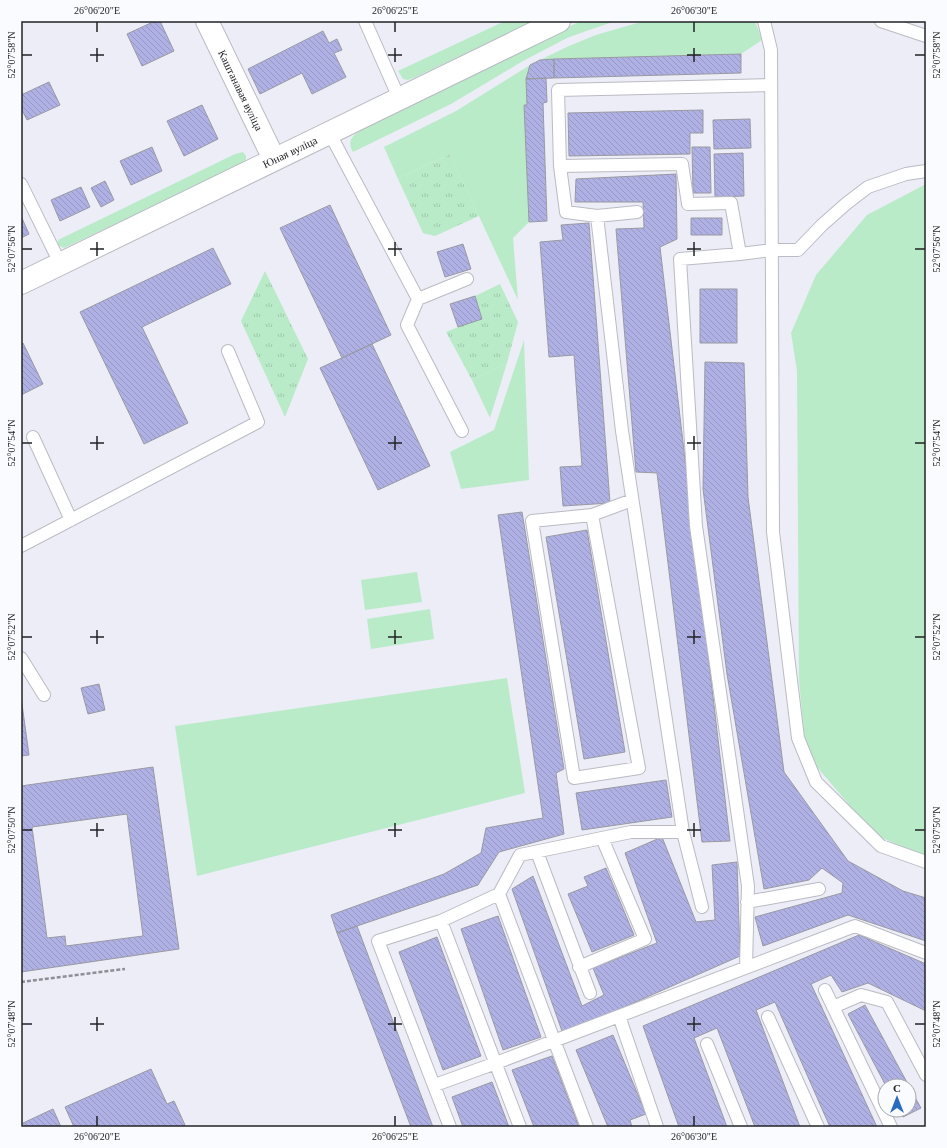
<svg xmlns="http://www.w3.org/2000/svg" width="947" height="1148" viewBox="0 0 947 1148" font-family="Georgia,serif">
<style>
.grass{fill:#b9ebc9}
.park{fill:url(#park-tufts)}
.building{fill:url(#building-back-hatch);stroke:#999aa2;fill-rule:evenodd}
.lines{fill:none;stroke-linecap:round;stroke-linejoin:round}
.lane-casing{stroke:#babbc3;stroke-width:14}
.street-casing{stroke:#babbc3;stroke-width:24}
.secondary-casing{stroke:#babbc3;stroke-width:24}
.path{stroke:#8e8f96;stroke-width:2.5;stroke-dasharray:4 2;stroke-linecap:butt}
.lane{stroke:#fff;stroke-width:12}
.street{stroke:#fff;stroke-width:22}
.secondary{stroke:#fff;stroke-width:22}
.ticks{fill:none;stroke:#222326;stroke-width:1.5}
.labels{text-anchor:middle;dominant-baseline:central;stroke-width:3;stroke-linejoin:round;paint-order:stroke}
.street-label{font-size:11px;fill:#222326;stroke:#fafbfe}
.neatline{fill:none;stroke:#222326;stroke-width:1.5}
.ticks-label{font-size:10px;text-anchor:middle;fill:#222326}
</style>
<defs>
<pattern id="park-tufts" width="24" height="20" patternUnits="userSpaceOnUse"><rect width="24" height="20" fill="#b9ebc9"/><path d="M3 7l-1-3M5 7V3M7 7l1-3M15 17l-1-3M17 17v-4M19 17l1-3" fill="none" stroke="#9fc9ac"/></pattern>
<pattern id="building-back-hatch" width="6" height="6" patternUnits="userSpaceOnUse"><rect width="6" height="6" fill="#afb0e4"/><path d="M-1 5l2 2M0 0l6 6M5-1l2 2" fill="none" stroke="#9697c3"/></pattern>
</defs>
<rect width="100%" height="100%" fill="#ecedf6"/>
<path class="grass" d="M505,21H533L416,77L408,80L403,79L398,71Z
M581,21H616L589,30L567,38L523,61L451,104L353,152C348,143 350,138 358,132C432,93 506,56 581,21Z
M644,21H755L762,40L741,54L540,60L569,46L596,35Z
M530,65L526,79L527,105H524L529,222L513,238L518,300L450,154L398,179L384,147L456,111Z
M243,152L246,156V163L64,248L58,245V240L235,154Z
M926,184V858L874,834L806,754L799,680L797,371L791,333L816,275L867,215Z
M524,340L529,480L461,489L450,452L494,430Z
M507,363L490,418L472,380Z
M417,572L422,602L365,610L361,580Z
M430,609L434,639L371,649L367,619Z
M507,678L525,793L197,876L175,726Z"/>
<path class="park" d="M450,154L479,216L435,236L423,233L398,179Z
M265,271L308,359L285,417L241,321Z
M500,284L518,322L507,363L472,380L446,332L458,327L482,319L475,296Z"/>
<path class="building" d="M155,21H160L174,51L142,66L127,34Z
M323,31L329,43L337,39L342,50L334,53L346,77L312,94L302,73L260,94L248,69Z
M741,54V73L554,78V59Z
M554,59V78L526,79L530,65L540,60Z
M546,78L547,102L543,103L547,221L529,222L524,105H527L526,79Z
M49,82L60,105L27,120L21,108V95Z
M202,105L218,139L184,156L167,121Z
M703,110V133H690V154L569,156L568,113Z
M750,119L751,148L714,149L713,120Z
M152,147L162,171L131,185L120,161Z
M692,147H710L711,193H693Z
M743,153L744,196L715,197L714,154Z
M676,174L677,239L660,247L730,841L702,842L657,473L636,472L616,229L644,228L643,202H575L576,179Z
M105,181L114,200L101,207L91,188Z
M81,187L90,207L60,221L51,200Z
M330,205L391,335L342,358L280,228Z
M21,216L29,234L21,238Z
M691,218H722V235H691Z
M589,223L610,503L563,506L560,467L582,466L574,355L549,357L540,242L563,240L561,225Z
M463,244L471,269L445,277L437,252Z
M213,248L231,284L142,327L188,423L144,444L80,312Z
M700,289H737V343H700Z
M475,296L482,319L458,327L450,304Z
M23,343L43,384L21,395V344Z
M372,344L430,466L378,490L320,368Z
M705,362L744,363L748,497L784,772L848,861L903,891L926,898V941L848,915L763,946L755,917L842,893L843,883L822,868L809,880L764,889L727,674L703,489Z
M522,512L564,769L556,773L564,834L499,852L478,885L357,926L337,933L331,915L444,874L481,853L486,828L543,818L498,515Z
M587,530L625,752L584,759L546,537Z
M99,684L105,710L88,714L81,688Z
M21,697L29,755L21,756Z
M153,767L179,949L21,972V786ZM127,814L143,936L66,946L65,936L47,938L32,827Z
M666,780L672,817L582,830L576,793Z
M662,837L696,922L715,920L712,865L737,862L740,956L563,1034L512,889L533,876L582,1006L604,995L593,968L657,943L625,853Z
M606,868L634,935L592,952L568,894L588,886L584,877Z
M498,916L541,1037L503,1050L461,929Z
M357,926L433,1127H411L337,933Z
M859,935L926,964V1011L868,983L842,992L831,975L811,984L877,1127H830L775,1002L756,1010L800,1127H755L717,1028L694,1038L727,1127H679L643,1026Z
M437,937L481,1056L443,1070L399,952Z
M865,1005L909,1086H886L848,1014Z
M613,1035L646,1114L630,1120L632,1127H608L576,1050Z
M552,1056L579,1127H534L512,1070Z
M151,1069L167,1104L174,1101L185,1125L182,1127H74L65,1107Z
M492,1082L509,1127H463L452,1097Z
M909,1087L921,1108L903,1117L899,1110H909Z
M53,1109L61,1127H25L23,1123Z"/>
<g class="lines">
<g class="lane-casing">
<path id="lane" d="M365,21L399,98
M764,21L771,50L773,532L798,738L816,782L881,846L926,862
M881,21L926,36
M329,132L418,299L407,325L462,431
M560,166L682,164L688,204L731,203L740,254
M21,184L60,263
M637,212L597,216L566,212L560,166L558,90L770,85
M597,216L622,431L683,832L702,907
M418,299L467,279
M33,437L71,520
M592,515L639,768L574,778L532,521L592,515L632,500
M21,546L258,422L228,351
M21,658L44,695
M537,852L590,993
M499,894L554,1040L587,1127
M747,902L819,889
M441,921L520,1127
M579,967L645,939L602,838
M746,967L748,886L696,526L680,259L740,254L772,250H798L822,225L847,203L868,187L906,174L926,171
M825,990L891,1127
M833,1007L861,995L887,1002L926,1075
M619,1016L657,1127
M768,1017L818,1127
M707,1044L741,1127
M435,1085L496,1063L855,926L926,953
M450,1127L378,941L441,921L499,894L520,855L631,832H683"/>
</g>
<g class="street-casing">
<g id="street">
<path id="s1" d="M207,21L274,159"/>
</g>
</g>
<g class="secondary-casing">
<g id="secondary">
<path id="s2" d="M21,283L559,21"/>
</g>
</g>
<path class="path" d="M21,982L125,969"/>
<use href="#lane" class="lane"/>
<use href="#street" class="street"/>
<use href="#secondary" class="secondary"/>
</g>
<path class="ticks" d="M97,22V32M395,22V32M694,22V32M97,48V62M395,48V62M694,48V62M22,55H32M90,55H104M388,55H402M687,55H701M915,55H925M97,242V256M395,242V256M694,242V256M22,249H32M90,249H104M388,249H402M687,249H701M915,249H925M97,436V450M395,436V450M694,436V450M22,443H32M90,443H104M388,443H402M687,443H701M915,443H925M97,630V644M395,630V644M694,630V644M22,637H32M90,637H104M388,637H402M687,637H701M915,637H925M97,823V837M395,823V837M694,823V837M22,830H32M90,830H104M388,830H402M687,830H701M915,830H925M97,1017V1031M395,1017V1031M694,1017V1031M22,1024H32M90,1024H104M388,1024H402M687,1024H701M915,1024H925M97,1116V1126M395,1116V1126M694,1116V1126"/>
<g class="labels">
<g class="street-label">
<text stroke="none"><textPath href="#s1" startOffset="77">Каштанавая вуліца</textPath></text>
<text stroke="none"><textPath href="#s2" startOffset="299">Юная вуліца</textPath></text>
</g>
</g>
<rect width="947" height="1148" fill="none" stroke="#fafbfe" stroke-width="44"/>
<g transform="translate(897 1098)"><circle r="19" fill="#fafbfe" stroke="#a4a5a8"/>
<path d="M0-3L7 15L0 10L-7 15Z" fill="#296bbc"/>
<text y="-6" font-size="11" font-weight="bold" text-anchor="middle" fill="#222326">С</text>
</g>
<rect x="22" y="22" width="903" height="1104" class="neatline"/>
<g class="ticks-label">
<text x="97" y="14">26°06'20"E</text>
<text x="395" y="14">26°06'25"E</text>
<text x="694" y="14">26°06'30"E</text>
<text transform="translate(11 55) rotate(-90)" y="4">52°07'58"N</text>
<text transform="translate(936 55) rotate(-90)" y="4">52°07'58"N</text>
<text transform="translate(11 249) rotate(-90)" y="4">52°07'56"N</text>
<text transform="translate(936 249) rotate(-90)" y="4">52°07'56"N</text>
<text transform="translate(11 443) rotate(-90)" y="4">52°07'54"N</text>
<text transform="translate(936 443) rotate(-90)" y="4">52°07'54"N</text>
<text transform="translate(11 637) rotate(-90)" y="4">52°07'52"N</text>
<text transform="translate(936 637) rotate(-90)" y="4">52°07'52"N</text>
<text transform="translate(11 830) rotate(-90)" y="4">52°07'50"N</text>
<text transform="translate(936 830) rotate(-90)" y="4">52°07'50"N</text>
<text transform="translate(11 1024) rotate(-90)" y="4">52°07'48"N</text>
<text transform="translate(936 1024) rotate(-90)" y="4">52°07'48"N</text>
<text x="97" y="1140">26°06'20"E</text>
<text x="395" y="1140">26°06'25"E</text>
<text x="694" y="1140">26°06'30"E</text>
</g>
</svg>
